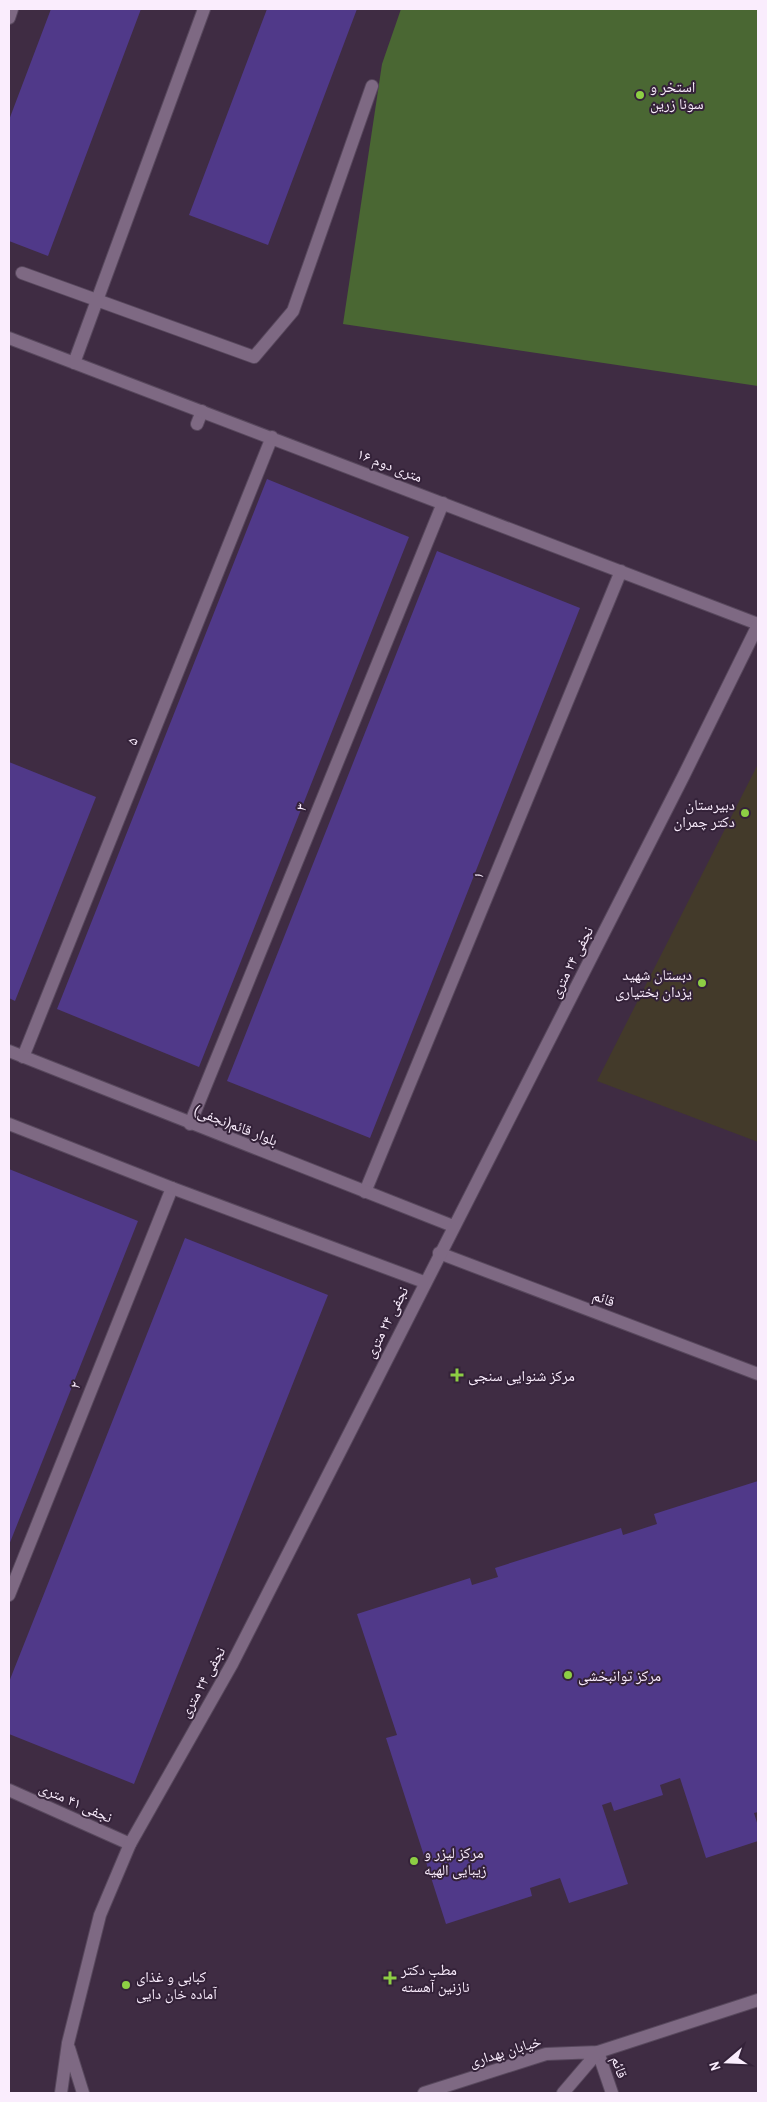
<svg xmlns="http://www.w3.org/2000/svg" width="767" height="2102" viewBox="0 0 767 2102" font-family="'Archivo Narrow','Noto Naskh Arabic',sans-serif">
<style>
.education{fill:#433a2a}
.green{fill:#4a6733}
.building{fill:#503989}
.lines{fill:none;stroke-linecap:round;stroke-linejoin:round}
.service-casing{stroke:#58485d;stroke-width:14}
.minor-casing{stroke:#58485d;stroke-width:14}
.tertiary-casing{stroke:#58485d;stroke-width:14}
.service{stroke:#7e6983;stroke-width:12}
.minor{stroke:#7e6983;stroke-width:12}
.tertiary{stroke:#7e6983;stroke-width:12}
.poi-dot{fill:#8dce44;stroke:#342239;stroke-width:2}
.labels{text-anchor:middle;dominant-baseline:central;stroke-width:4;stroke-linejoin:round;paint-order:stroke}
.poi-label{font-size:15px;fill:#faedfd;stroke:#342239;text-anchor:start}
.street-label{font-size:15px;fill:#faedfd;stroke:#342239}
</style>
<rect width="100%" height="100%" fill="#3f2c43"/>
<path class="education" d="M758,764V1142L597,1081Z"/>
<path class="green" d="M401,9H758V386L343,324L382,64Z"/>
<path class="building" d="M51,9H141L48,256L9,241V120Z
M267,9H357L268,245L189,215Z
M267,479L409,537L199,1067L57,1009Z
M437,551L580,608L370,1138L227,1081Z
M9,762L96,797L15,1001L9,998Z
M9,1169L138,1221L9,1545Z
M185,1238L328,1295L134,1784L9,1734V1682Z
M758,1481V1812L754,1813L758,1826V1841L706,1858L680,1778L660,1785L663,1795L614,1811L611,1802L602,1805L628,1884L569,1903L560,1878L530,1888L532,1896L446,1924L386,1738L397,1735L357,1614L470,1578L472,1585L498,1577L495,1568L621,1528L623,1535L657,1524L654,1514Z"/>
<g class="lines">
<g class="service-casing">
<path id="service" d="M197,424L202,411
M9,1595L172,1188"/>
</g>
<g class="minor-casing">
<path id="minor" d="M9,18L12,9
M22,273L254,357L293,311L372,86
M9,338L758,624
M74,363L204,9
M23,1057L272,437
M190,1124L443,503
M365,1192L621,571
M439,1253L758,1374
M9,1790L130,1844
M598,2052L612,2093"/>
</g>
<g class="tertiary-casing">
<path id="tertiary" d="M9,1051L453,1226
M9,1124L172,1188L424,1282
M69,2048L83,2093
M61,2093L68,2043L100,1915L130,1844L232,1664L684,775L758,625
M424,2093L546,2054L598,2052L758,2000
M563,2093L598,2052"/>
</g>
<use href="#service" class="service"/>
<use href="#minor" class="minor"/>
<use href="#tertiary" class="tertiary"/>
</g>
<g class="poi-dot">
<circle cx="640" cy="95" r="5"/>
<circle cx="745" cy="813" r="5"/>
<circle cx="702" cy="983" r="5"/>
<path d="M454.5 1367.5h5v5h5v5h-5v5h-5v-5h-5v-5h5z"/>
<circle cx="568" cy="1675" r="5"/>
<circle cx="414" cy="1861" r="5"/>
<path d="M387.5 1970.5h5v5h5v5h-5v5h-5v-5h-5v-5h5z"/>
<circle cx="126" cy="1985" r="5"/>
</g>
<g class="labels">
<g class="poi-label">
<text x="650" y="86">استخر و<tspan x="650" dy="17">سونا زرین</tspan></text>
<text x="735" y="804" text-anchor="end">دبیرستان<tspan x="735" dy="17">دکتر چمران</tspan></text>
<text x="692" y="974" text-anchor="end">دبستان شهید<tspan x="692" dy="17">یزدان بختیاری</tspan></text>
<text x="468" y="1375">مرکز شنوایی سنجی</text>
<text x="578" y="1675">مرکز توانبخشی</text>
<text x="424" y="1852">مرکز لیزر و<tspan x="424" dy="17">زیبایی الهیه</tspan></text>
<text x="401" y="1969">مطب دکتر<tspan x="401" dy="17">نازنین آهسته</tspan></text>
<text x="136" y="1976">کبابی و غذای<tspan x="136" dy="17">آماده خان دایی</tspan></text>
</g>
<g class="street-label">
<text transform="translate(390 465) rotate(21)">۱۶ متری دوم</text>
<text transform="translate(132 741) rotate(-68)">۵</text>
<text transform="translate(301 807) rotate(-68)">۳</text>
<text transform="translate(478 875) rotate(-68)">۱</text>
<text transform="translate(571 962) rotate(-63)">نجفی ۲۴ متری</text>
<text transform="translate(236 1125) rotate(21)">بلوار قائم(نجفی)</text>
<text transform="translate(604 1298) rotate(21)">قائم</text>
<text transform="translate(386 1322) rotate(-63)">نجفی ۲۴ متری</text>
<text transform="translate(75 1385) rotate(-68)">۲</text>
<text transform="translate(202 1682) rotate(-61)">نجفی ۲۴ متری</text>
<text transform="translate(76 1802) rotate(24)">نجفی ۴۱ متری</text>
<text transform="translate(505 2051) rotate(-17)">خیابان بهداری</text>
<text transform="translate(620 2067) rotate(72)">قائم</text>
</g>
</g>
<rect width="767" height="2102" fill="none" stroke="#faedfd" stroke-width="20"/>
<g transform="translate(727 2062) rotate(251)" stroke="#342239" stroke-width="4" paint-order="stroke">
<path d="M0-4L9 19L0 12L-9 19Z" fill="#faedfd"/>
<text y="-8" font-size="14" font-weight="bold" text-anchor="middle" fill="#faedfd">N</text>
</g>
</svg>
